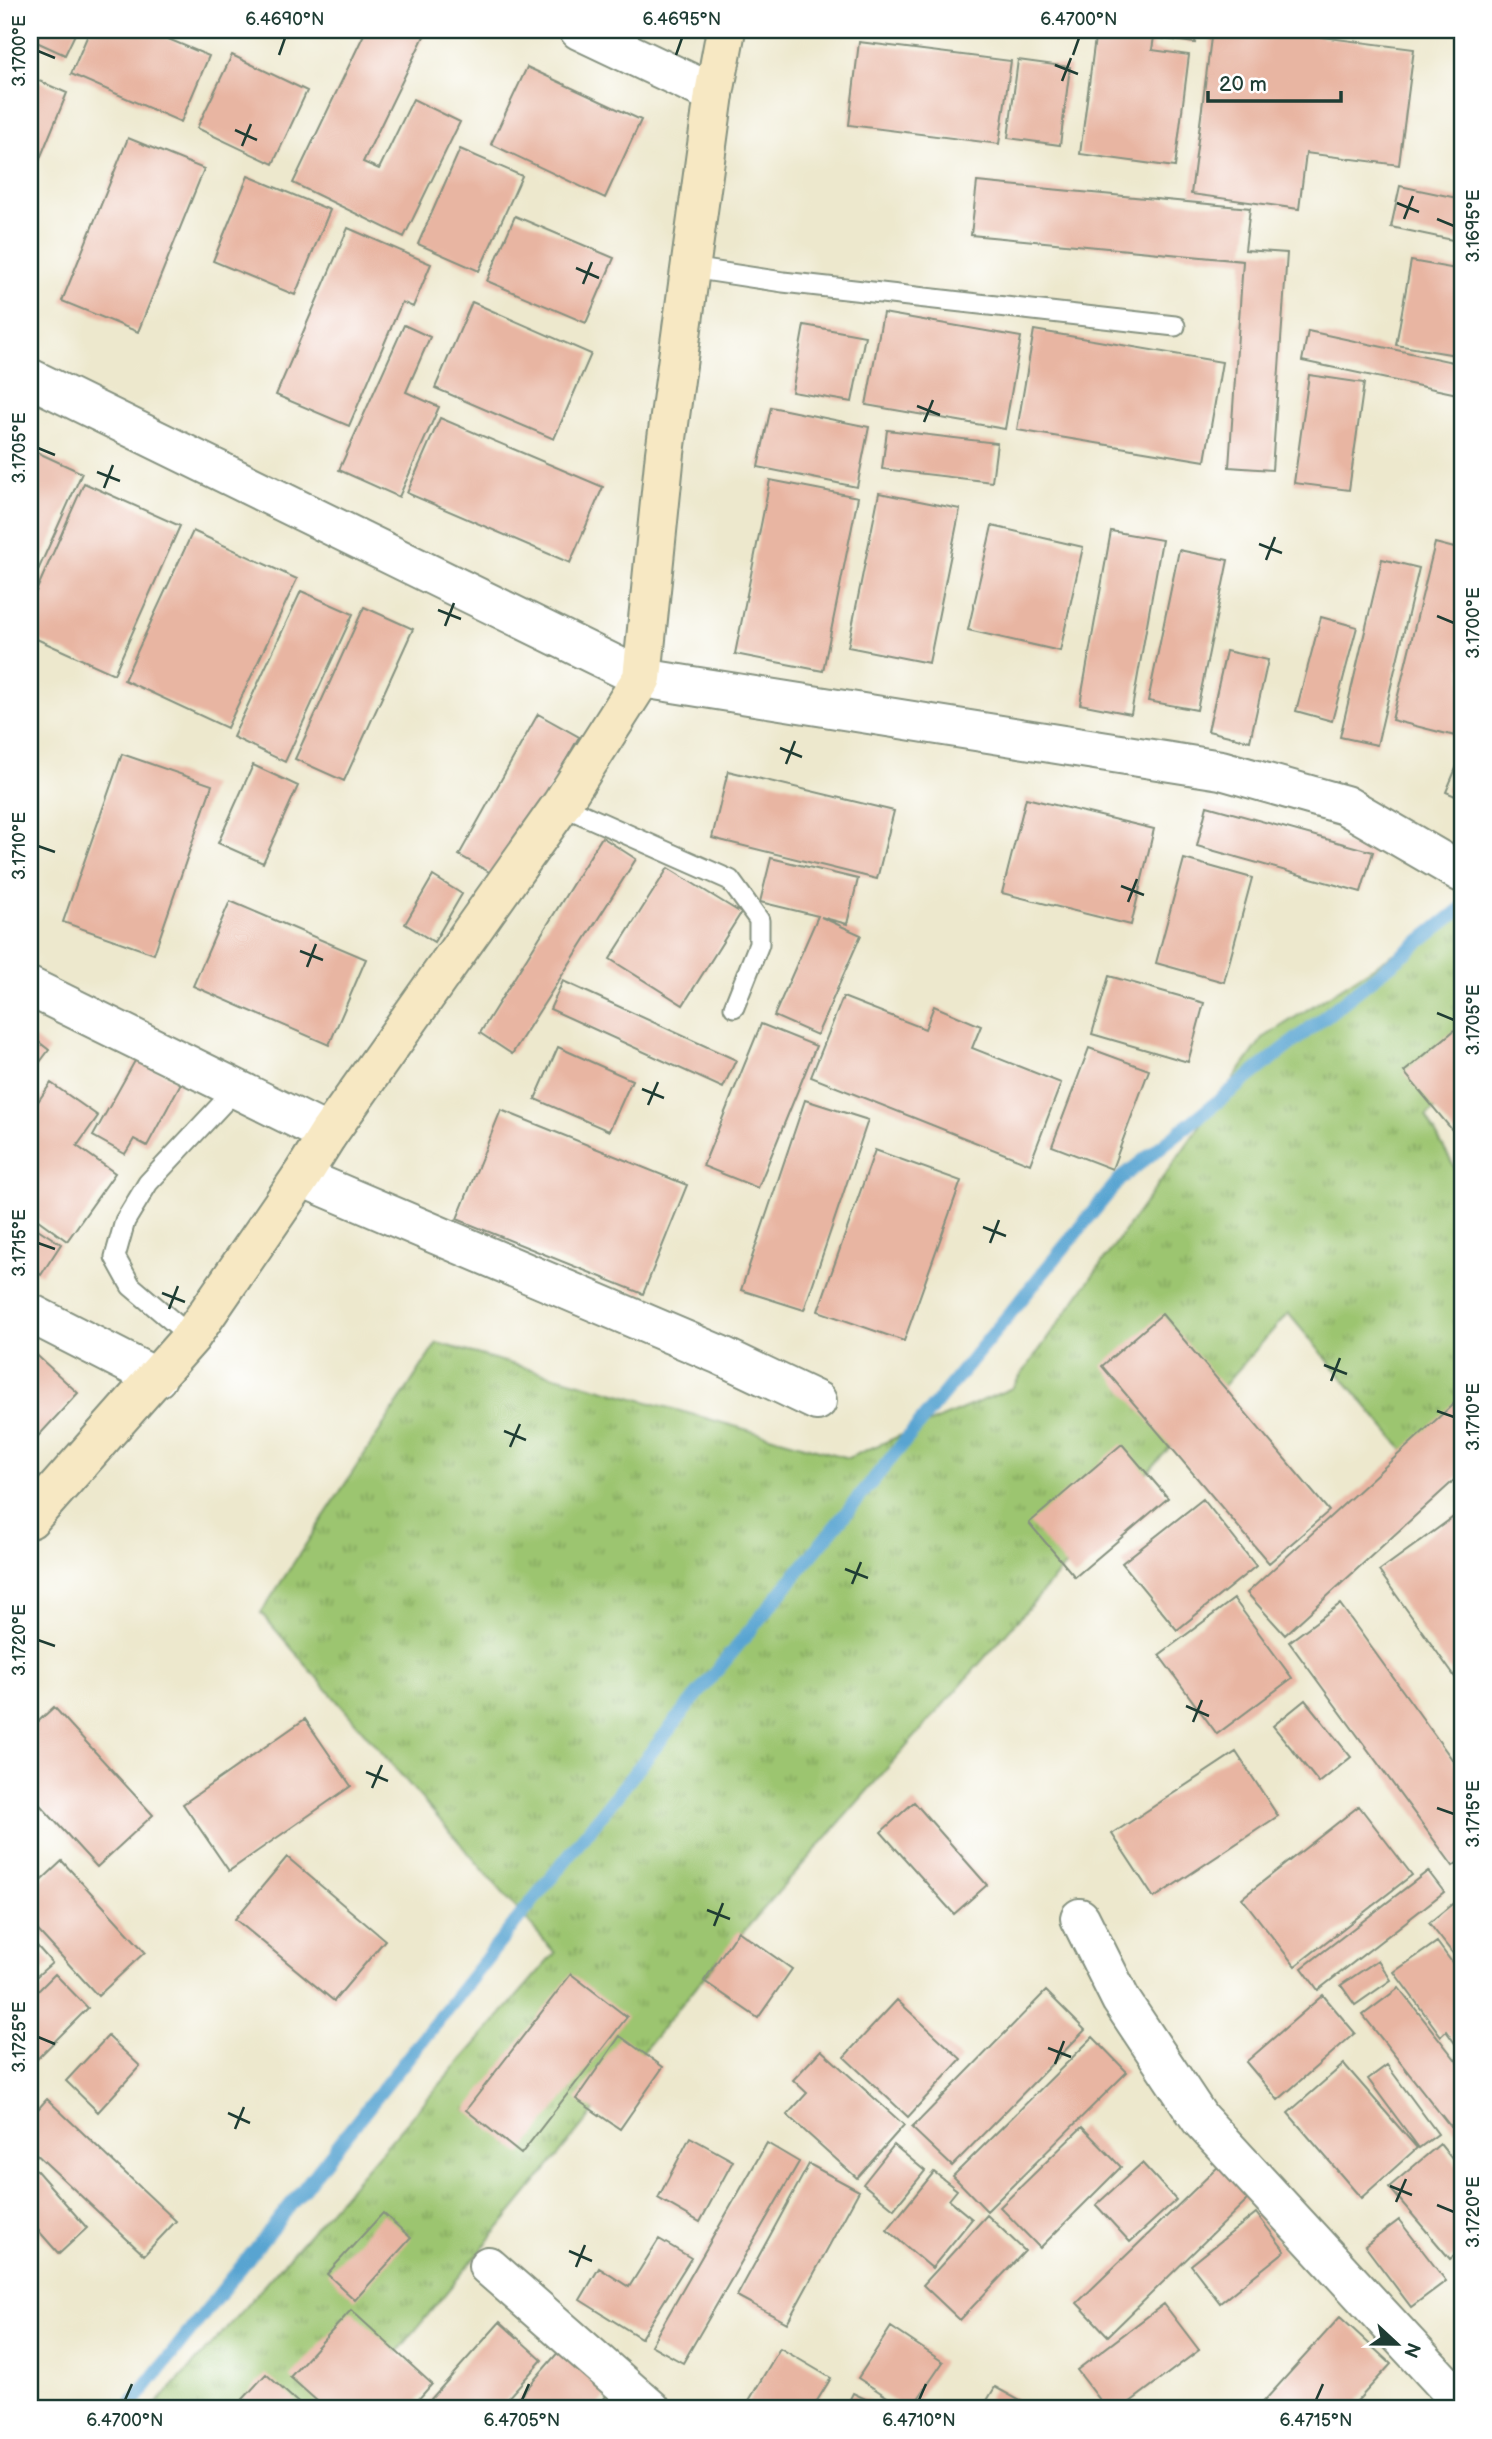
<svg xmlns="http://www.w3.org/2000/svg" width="1492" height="2439" viewBox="0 0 1492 2439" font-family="'Balsamiq Sans',sans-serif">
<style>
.grass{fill:url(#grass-tufts);stroke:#5e8152;stroke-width:2}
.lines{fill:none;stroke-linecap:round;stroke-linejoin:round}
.stream{stroke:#59a4d1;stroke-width:14}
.building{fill:#e8b5a2}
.lane-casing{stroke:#869280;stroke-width:23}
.street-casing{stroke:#869280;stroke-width:42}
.secondary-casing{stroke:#869280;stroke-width:42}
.lane{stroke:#fff;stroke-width:19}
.street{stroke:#fff;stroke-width:38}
.secondary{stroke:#f7e8c3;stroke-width:38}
.ticks{fill:none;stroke:#1f3d34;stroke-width:2.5}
.neatline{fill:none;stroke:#1f3d34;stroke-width:2.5}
.ticks-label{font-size:18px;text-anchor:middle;fill:#1f3d34}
</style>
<defs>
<pattern id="grass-tufts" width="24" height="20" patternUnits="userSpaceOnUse" patternTransform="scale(1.75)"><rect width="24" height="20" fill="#9cc570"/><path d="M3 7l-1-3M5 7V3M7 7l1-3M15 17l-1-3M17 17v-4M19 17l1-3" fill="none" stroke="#7fa15d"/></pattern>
</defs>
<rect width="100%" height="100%" fill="#fff"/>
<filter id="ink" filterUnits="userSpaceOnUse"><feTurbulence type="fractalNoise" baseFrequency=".0143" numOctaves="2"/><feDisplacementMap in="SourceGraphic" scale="14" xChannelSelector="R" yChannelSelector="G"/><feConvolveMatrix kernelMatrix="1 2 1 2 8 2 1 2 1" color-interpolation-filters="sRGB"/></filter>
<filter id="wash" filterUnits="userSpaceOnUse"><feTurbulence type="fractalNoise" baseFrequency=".00686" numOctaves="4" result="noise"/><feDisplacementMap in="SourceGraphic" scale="28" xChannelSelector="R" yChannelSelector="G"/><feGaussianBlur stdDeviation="1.57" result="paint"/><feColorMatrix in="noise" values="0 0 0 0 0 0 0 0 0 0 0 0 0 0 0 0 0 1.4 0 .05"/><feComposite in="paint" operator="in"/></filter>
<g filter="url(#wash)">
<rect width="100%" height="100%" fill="#ede8cd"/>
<path class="grass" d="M1462,910V1090L1426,1116L1462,1181V1430L1417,1466L1288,1313L708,1972L351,2409H152L224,2331L555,1953L261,1613L437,1343L848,1458L1012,1388L1263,1038Z"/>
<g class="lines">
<path class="stream" d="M128,2409L687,1707L1120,1179L1462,908"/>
</g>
<g id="blocks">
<path class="building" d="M30,30H77L65,55L30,39Z
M90,30H147L209,56L181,122L71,74Z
M366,30H427L363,162L379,169L413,99L460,122L404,237L293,183Z
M995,30H1014V34Z
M1026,30H1071L1070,37Z
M1096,30H1155L1152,50L1189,55L1175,167L1080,154Z
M1160,30H1197L1195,43L1159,38Z
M1212,30H1322L1321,37L1414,49L1399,165L1306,153L1299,209L1191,194Z
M859,42L1011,61L999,144L849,125Z
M232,55L307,91L273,164L197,128Z
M1018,60L1070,67L1060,145L1008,138Z
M527,67L641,120L605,198L491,144Z
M30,77L67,93L39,161L30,157Z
M128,138L204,169L138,332L62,301Z
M460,149L522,176L479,271L418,244Z
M248,176L330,210L295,295L213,261Z
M977,182L1250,208L1245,250L1287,253L1272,470L1229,467L1243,261L971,235Z
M1400,186L1462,199V242L1391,227Z
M515,216L614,258L586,323L487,281Z
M348,228L431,264L413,307L402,302L349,426L276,395Z
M1411,261L1462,270V356L1396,345Z
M472,302L591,354L554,439L435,388Z
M883,313L1021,337L1005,429L866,405Z
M404,325L430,337L406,392L439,407L399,497L339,470Z
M804,325L865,336L852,402L792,392Z
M1034,330L1222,362L1205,461L1017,430Z
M1308,331L1462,364V395L1302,361Z
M1309,375L1364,383L1349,490L1294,483Z
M771,407L869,427L857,487L758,467Z
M440,418L603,487L570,563L407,493Z
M887,430L997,443L992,482L882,469Z
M30,449L82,473L30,588Z
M770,480L858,497L823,671L735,654Z
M84,483L180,526L114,674L30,636V605Z
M879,493L960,509L929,663L848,647Z
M992,526L1083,547L1060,651L968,630Z
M193,531L297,579L227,728L124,680Z
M1111,531L1162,540L1131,714L1080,704Z
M1435,543L1462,550V706L1455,736L1392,720Z
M1179,550L1228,560L1197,710L1148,701Z
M1382,559L1419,568L1377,745L1340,737Z
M301,591L353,614L285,762L233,737Z
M364,607L413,629L344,781L295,759Z
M1321,617L1357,627L1332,721L1296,711Z
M1226,651L1268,660L1250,741L1208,731Z
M538,714L579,737L500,878L459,855Z
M122,754L212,785L154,954L63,922Z
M1462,754V799L1446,792Z
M253,765L298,786L263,863L218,843Z
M728,771L894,811L877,879L712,838Z
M1026,798L1154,829L1131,925L1002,893Z
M1207,806L1373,852L1361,892L1197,846Z
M602,837L636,859L512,1054L480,1033Z
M771,858L858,879L847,924L821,917L861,935L817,1035L774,1016L818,916L760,902Z
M1184,859L1252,878L1224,982L1156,963Z
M668,868L741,913L683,1005L610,959Z
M433,876L462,894L434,942L405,924Z
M230,901L366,959L329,1045L193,986Z
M1109,976L1204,1003L1188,1062L1092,1034Z
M563,981L736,1060L723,1088L550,1009Z
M843,997L925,1029L934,1006L981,1026L972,1048L1061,1083L1030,1164L811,1077Z
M761,1024L816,1046L758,1188L703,1166Z
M1462,1024V1142L1404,1072Z
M30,1035L49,1050L30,1075Z
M558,1047L632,1080L609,1131L535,1099Z
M1089,1048L1149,1070L1112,1169L1052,1146Z
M136,1059L181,1083L147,1146L134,1139L125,1154L93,1136Z
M51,1083L98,1116L77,1146L115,1173L67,1241L30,1214V1113Z
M805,1100L868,1120L804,1310L741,1290Z
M501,1110L687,1185L643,1294L457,1219Z
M875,1150L961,1181L904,1341L818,1311Z
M30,1224L61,1244L41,1275L30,1269Z
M1162,1314L1329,1511L1269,1563L1102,1366Z
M30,1349L78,1393L30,1445Z
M1462,1396V1473L1285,1635L1247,1593Z
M1122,1444L1168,1498L1075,1577L1029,1523Z
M1203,1499L1256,1566L1177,1630L1122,1563Z
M1459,1513L1462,1518V1687L1379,1571Z
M1234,1599L1292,1678L1217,1734L1159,1655Z
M1340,1604L1462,1773V1859L1453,1866L1289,1642Z
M1305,1700L1351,1757L1319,1783L1273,1726Z
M54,1707L153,1815L97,1867L30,1794V1729Z
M305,1719L351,1786L229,1871L183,1804Z
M1236,1752L1278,1816L1154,1898L1112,1834Z
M914,1802L987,1885L954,1914L881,1832Z
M1359,1806L1412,1875L1295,1966L1242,1898Z
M287,1857L385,1940L334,2001L235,1919Z
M62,1861L145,1952L98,1996L30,1922V1891Z
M1428,1871L1444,1892L1318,1990L1302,1968Z
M1462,1896V1965L1429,1923Z
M738,1931L792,1969L758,2018L704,1981Z
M30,1938L52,1963L30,1982Z
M1437,1942L1462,1976V2053L1446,2031L1441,2036L1394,1972Z
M1378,1960L1391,1980L1355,2005L1341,1985Z
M55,1974L88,2008L30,2066V1999Z
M571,1974L627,2017L521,2154L466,2110Z
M1399,1988L1462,2068V2124L1454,2131L1363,2015Z
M1046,1991L1085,2030L952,2166L912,2128Z
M1323,1995L1355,2033L1278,2100L1246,2062Z
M897,2000L961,2059L908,2117L844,2057Z
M108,2036L140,2066L98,2112L66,2081Z
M620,2036L663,2067L620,2129L576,2099Z
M1093,2037L1127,2072L987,2211L953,2176Z
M821,2050L904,2125L857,2178L787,2115L807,2093L793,2080Z
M1344,2064L1417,2148L1361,2198L1288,2113Z
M1387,2065L1438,2134L1419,2148L1368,2079Z
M47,2099L176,2221L144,2255L30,2148V2118Z
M1082,2127L1121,2167L1040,2248L1000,2207Z
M690,2137L733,2161L700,2222L658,2198Z
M767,2143L799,2162L683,2363L651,2345Z
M1440,2144L1462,2171V2249L1450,2259L1389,2187Z
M894,2145L925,2171L894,2209L863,2184Z
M30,2163L87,2228L59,2254L30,2221Z
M1142,2163L1176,2200L1130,2242L1096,2205Z
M1222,2163L1253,2194L1108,2336L1077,2303Z
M809,2164L859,2191L787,2323L737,2296Z
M934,2172L957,2190L949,2200L972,2219L932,2268L887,2230Z
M383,2213L411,2238L355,2300L327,2274Z
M1256,2213L1285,2251L1220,2303L1191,2265Z
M987,2215L1025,2251L960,2320L923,2285Z
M1399,2220L1446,2281L1411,2307L1365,2246Z
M659,2239L691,2258L641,2338L580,2300L599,2268L629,2287Z
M1164,2304L1199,2350L1121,2409H1107L1077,2370Z
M351,2310L432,2384L410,2409H326L290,2377Z
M1340,2317L1391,2364L1350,2409H1257Z
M500,2322L542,2360L498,2409H422Z
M891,2327L943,2362L911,2409H906L858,2378Z
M567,2342L616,2385L595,2409H509Z
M780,2348L831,2378L812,2409H744Z
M266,2374L305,2409H234Z
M995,2387L1035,2409H982Z
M853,2393L886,2409H845Z"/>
</g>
</g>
<g filter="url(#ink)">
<use href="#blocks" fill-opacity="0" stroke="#869280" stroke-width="2"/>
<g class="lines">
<g class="lane-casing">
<path id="lane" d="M691,268L783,282L1175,326
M561,805L730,880L759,920V944L734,1007
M191,1337L131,1286L115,1257L125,1221L148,1183L236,1089"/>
</g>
<g class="street-casing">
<path id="street" d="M579,30L714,94
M30,378L642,678L1221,770L1345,805L1462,873
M30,987L328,1134
M301,1177L720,1355L817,1401
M30,1313L157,1378
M1080,1918L1121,2000L1200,2119L1462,2403
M488,2266L651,2409"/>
</g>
<g class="secondary-casing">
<path id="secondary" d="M30,1519L191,1337L301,1177L328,1134L561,805L642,678L665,453L714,94L726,30"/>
</g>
<use href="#lane" class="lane"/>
<use href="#street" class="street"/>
<use href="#secondary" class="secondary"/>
</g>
</g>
<path class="ticks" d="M38,51L55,58M279,55L285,38M676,55L682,38M1073,55L1079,38M1055,65L1078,74M1062,81L1071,58M235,130L257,140M242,146L251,124M1397,203L1419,212M1404,219L1413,196M1437,219L1454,226M576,268L599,278M583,284L592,262M917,406L940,415M924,422L933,400M38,448L55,455M97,472L120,481M104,488L113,465M1259,544L1282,553M1266,560L1275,537M438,610L461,619M1437,616L1454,623M445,626L454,603M780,748L802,757M786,764L795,741M38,846L55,852M1121,886L1144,895M1128,902L1137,879M300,951L323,960M307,967L316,944M1437,1013L1454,1020M642,1089L664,1098M648,1105L658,1082M983,1227L1006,1236M38,1243L55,1249M990,1243L999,1220M162,1293L185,1302M169,1309L178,1286M1324,1365L1347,1374M1331,1381L1340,1358M1437,1411L1454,1417M504,1431L526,1440M510,1447L520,1424M845,1569L868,1578M852,1584L861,1562M38,1640L55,1646M1186,1706L1209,1716M1193,1722L1202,1700M366,1772L388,1781M372,1788L382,1765M1437,1808L1454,1814M707,1910L730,1919M714,1926L723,1903M38,2037L55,2044M1048,2048L1071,2057M1055,2064L1064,2041M228,2113L250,2123M235,2129L244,2107M1390,2186L1412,2195M1396,2202L1406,2179M1437,2205L1454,2212M569,2251L592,2261M576,2267L585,2245M125,2400L132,2384M522,2400L529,2384M919,2400L926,2384M1316,2400L1323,2384"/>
<rect width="1492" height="2439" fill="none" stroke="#fff" stroke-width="77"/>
<g transform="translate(1397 2344) rotate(112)" stroke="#ffffff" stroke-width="5" paint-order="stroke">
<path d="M0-5L12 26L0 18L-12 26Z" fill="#1f3d34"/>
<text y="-10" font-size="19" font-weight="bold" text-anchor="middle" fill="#1f3d34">N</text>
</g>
<path d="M1208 91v10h133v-10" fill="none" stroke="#1f3d34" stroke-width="3.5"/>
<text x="1219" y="91" font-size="21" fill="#1f3d34" stroke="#ffffff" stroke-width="5" paint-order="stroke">20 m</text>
<rect x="38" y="38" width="1416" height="2362" class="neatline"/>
<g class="ticks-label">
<text x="285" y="25">6.4690°N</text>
<text x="682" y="25">6.4695°N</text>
<text x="1079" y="25">6.4700°N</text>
<text transform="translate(19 51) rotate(-90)" y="6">3.1700°E</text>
<text transform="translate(1473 226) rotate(-90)" y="6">3.1695°E</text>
<text transform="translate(19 448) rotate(-90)" y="6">3.1705°E</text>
<text transform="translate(1473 623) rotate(-90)" y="6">3.1700°E</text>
<text transform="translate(19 846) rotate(-90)" y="6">3.1710°E</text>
<text transform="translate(1473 1020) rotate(-90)" y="6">3.1705°E</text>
<text transform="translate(19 1243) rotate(-90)" y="6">3.1715°E</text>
<text transform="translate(1473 1417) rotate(-90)" y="6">3.1710°E</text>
<text transform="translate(19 1640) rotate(-90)" y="6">3.1720°E</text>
<text transform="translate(1473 1814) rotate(-90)" y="6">3.1715°E</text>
<text transform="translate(19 2037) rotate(-90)" y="6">3.1725°E</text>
<text transform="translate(1473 2212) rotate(-90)" y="6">3.1720°E</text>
<text x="125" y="2426">6.4700°N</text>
<text x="522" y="2426">6.4705°N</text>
<text x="919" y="2426">6.4710°N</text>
<text x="1316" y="2426">6.4715°N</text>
</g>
</svg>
